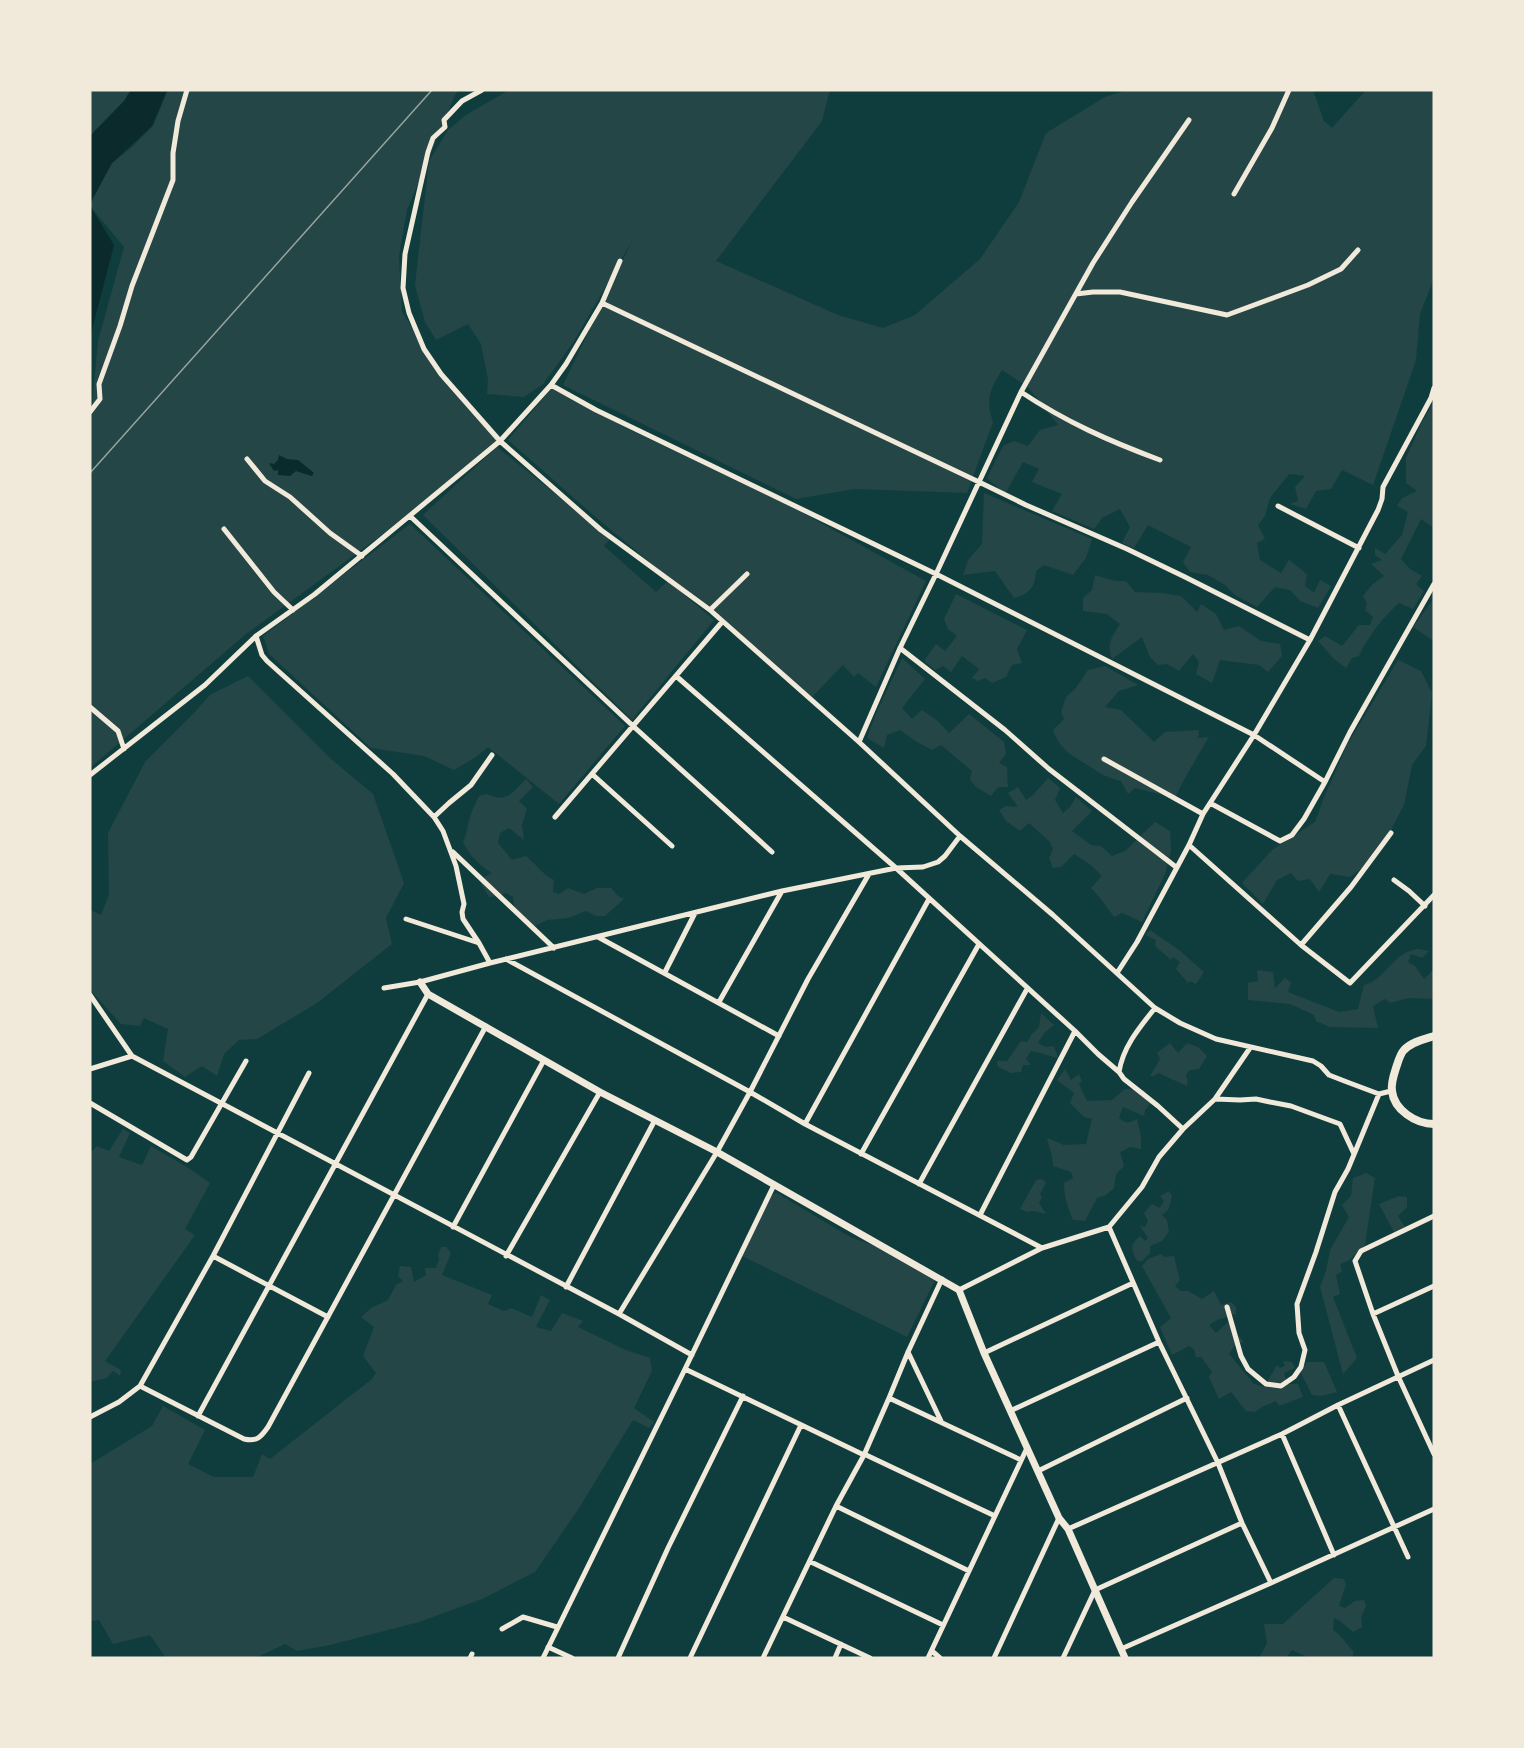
<svg xmlns="http://www.w3.org/2000/svg" width="1524" height="1748" viewBox="0 0 1524 1748" font-family="Signika,sans-serif">
<style>
.green{fill:#244646}
.water{fill:#0a2a2b}
.lines{fill:none;stroke-linecap:round;stroke-linejoin:round}
.minor{stroke:#f1e9da;stroke-width:5}
.tertiary{stroke:#f1e9da;stroke-width:7}
.secondary{stroke:#f1e9da;stroke-width:8}
.tram{stroke:#97a49c;stroke-width:1.5}
</style>
<rect width="100%" height="100%" fill="#0f3d3e"/>
<path class="green" d="M90,90H131L124,101L90,136Z
M168,90H459L455,95L407,210L399,256L402,312L447,382L500,441L431,499L246,634L90,768V427L98,341L124,247L90,206V200L111,164L131,148L153,126Z
M509,90H830L822,121L716,261L838,315L883,328L915,315L980,259L1019,202L1046,133L1105,97L1127,90H1313L1324,121L1332,128L1366,90H1434V278L1420,314L1416,360L1373,485L1342,470L1331,489L1316,491L1306,509L1290,504L1298,501L1295,487L1305,476L1289,474L1270,498L1265,516L1258,525L1265,539L1257,543L1260,560L1281,573L1289,560L1307,574L1305,586L1314,593L1320,580L1331,586L1318,608L1300,601L1290,590L1275,587L1257,607L1235,595L1225,585L1208,575L1190,572L1183,562L1191,547L1148,525L1134,548L1122,543L1130,527L1120,509L1102,518L1094,529L1052,511L1062,494L1032,482L1039,469L1023,462L1005,494L987,478L1003,446L1014,441L1028,446L1040,430L1058,425L1028,387L1002,370C990,389 985,400 993,422L967,493L855,489L796,499L563,385L632,241L573,343L543,384L524,397L487,394L488,379L481,344L468,324L436,340L425,322L415,285L429,161L448,130L466,115Z
M552,388L628,429L781,501L926,581L876,687L858,673L854,677L843,665L812,697L599,520L508,440Z
M1434,401V528L1421,519L1401,559L1410,569L1422,576L1416,584L1424,591L1413,609L1399,603C1382,618 1369,635 1359,656L1352,658L1346,668L1333,658L1318,641L1325,636L1342,646L1359,625H1370L1373,617L1365,610L1367,603L1363,596L1372,585L1384,576L1371,564L1382,560L1375,555V548L1385,554L1402,535L1408,512L1397,506L1402,498L1417,491L1406,483V458L1422,422Z
M497,447L611,538L604,546L656,592L668,581L714,620L632,720L423,515Z
M984,493L1092,539L1086,558L1073,575L1044,565L1036,571C1035,587 1030,594 1014,598L995,571L963,575L968,560L982,544Z
M410,524L625,726L559,804L488,747L476,757L454,770L424,756L371,748L269,654L263,636Z
M1095,575L1115,581H1126L1135,592L1162,593L1181,596L1197,612L1201,604L1216,614L1224,630L1239,626L1261,641L1280,644L1282,656L1268,672L1259,665L1220,660L1212,683L1196,674L1199,662L1193,654L1179,671L1167,664L1158,665L1150,657L1142,637L1112,659C1106,644 1112,637 1120,624L1107,614L1083,611V598L1092,590Z
M956,594L1027,630L1017,649L1022,663L1012,665L1006,677L992,683L985,678L978,681L972,678L979,669L962,656L951,672L943,666L935,670L924,661L936,644L945,651L957,636L948,629L944,619Z
M1434,598V641L1413,627Z
M902,658L925,679L902,708L912,719L922,710L938,721L949,733L969,714L1004,742L1006,754L999,763L1007,767L1008,787H998L991,796L976,787L970,780L972,771L941,745L932,750L915,741L900,730L887,735L884,748L867,738C876,710 890,685 902,658Z
M1398,660L1421,671L1432,693L1426,746L1412,765L1404,805L1376,858L1350,877L1330,874L1319,892L1310,879L1298,881L1291,873L1277,880L1263,904L1242,883L1272,850L1315,822L1323,800L1347,745Z
M1105,666L1138,685L1119,691L1105,707L1121,710L1154,742L1165,732L1199,730L1198,738L1209,737L1217,723C1203,748 1187,772 1175,798L1135,788L1128,794L1121,781C1104,777 1100,773 1086,764C1069,754 1060,749 1053,730L1064,719L1061,712L1066,697L1075,689L1088,670Z
M248,676L331,759L373,794L404,883L386,918L392,944L317,1003L257,1039L239,1040L224,1054L217,1076L202,1066L185,1077L163,1061L168,1029L144,1018L140,1026L121,1024L90,990V910L101,915L109,895L108,833L145,762L191,716L210,695Z
M1048,778L1060,788L1055,800L1063,813L1070,807L1076,797L1092,811L1072,831L1091,845L1101,846L1112,856L1125,851L1155,822L1170,831L1171,851L1165,874L1142,922L1122,913L1114,917L1101,899L1091,888L1102,876L1091,865L1074,854L1061,867L1053,868L1049,858L1053,849L1050,842L1029,823L1020,831L1006,821L999,810L1006,806L1018,807L1008,793L1018,787L1026,800L1033,795Z
M526,779L533,787L519,801L527,809L522,825L524,840L509,828L500,833L498,843L512,860L526,856C535,863 544,876 554,880L553,892L559,894L568,888L584,894L597,888H611L618,896L624,899L605,916H596L586,911L568,918L547,920L533,927L515,911L513,897L506,893L498,896L489,897L479,880L492,873C480,866 469,855 463,842C467,834 467,829 469,821C471,812 475,804 479,796L487,794C506,804 513,792 526,779Z
M1150,930L1179,950L1204,972L1196,984L1190,981L1188,983L1176,969L1180,962L1173,957L1171,960L1155,946L1156,940L1145,935Z
M1418,949L1429,951L1422,958L1411,954L1408,962L1415,966L1424,979L1434,969V999L1409,998L1390,1003L1385,999L1373,1006L1378,1028L1330,1027L1316,1021L1314,1015L1290,1004L1248,1000V983L1258,981L1257,970L1273,972L1275,988L1285,978L1291,982L1288,992L1339,1012L1358,1009L1364,985C1386,980 1392,952 1418,949Z
M1041,1013L1054,1025L1044,1033L1038,1043L1046,1047L1054,1046L1058,1058C1048,1056 1041,1052 1031,1051L1026,1059L1031,1065H1023L1021,1072L1011,1073L998,1067L997,1061H1007L1021,1041L1027,1042L1032,1034L1039,1027Z
M1170,1043L1178,1053L1187,1043L1198,1047L1207,1056L1199,1069L1190,1070L1186,1075L1188,1083L1187,1086L1158,1073L1154,1076H1150L1160,1059L1157,1053Z
M1065,1069L1071,1080L1079,1074L1082,1081L1079,1084L1087,1101L1112,1100L1125,1089L1144,1090L1152,1102L1145,1110L1144,1116L1123,1107L1119,1118C1126,1124 1129,1123 1137,1119L1141,1136V1149L1130,1147L1120,1152L1124,1166L1116,1174L1114,1188L1106,1195L1097,1198L1085,1221L1073,1220C1068,1208 1064,1197 1064,1183L1073,1178L1071,1172L1053,1166C1053,1156 1049,1148 1047,1138L1064,1145L1086,1144L1092,1119L1084,1117L1070,1103L1074,1093L1057,1080Z
M123,1129L130,1133L119,1157L142,1165L151,1146L190,1169L210,1183L185,1229L195,1235L105,1361L121,1370L120,1376L113,1371L107,1378L90,1382V1153L97,1146L109,1151Z
M1366,1173L1375,1178L1365,1245L1348,1261L1340,1264L1342,1271L1336,1275L1340,1294L1333,1297L1357,1358L1343,1374L1320,1287L1326,1271L1330,1250L1349,1217L1342,1205L1351,1196L1353,1178Z
M1042,1179L1046,1183L1040,1194L1042,1197L1039,1203L1046,1214L1033,1211L1027,1212L1020,1209L1036,1180Z
M1169,1191L1172,1196L1168,1210L1162,1215L1167,1220L1169,1232L1162,1241L1150,1246V1253L1142,1261H1137C1131,1249 1129,1245 1140,1236L1145,1241L1148,1238L1140,1226L1145,1227L1148,1221L1144,1213L1152,1204L1160,1208L1164,1201L1160,1196Z
M776,1193L781,1195L790,1201L850,1237L888,1251L935,1278V1280L907,1337L740,1255L770,1197Z
M1399,1196L1407,1197V1207L1398,1216L1405,1227L1394,1232L1379,1204Z
M441,1247H446L451,1253L442,1275L492,1295L488,1304L504,1311L511,1308L532,1317L541,1295L550,1300L536,1327L551,1331L562,1313L583,1321L578,1327L626,1350L650,1358L652,1371L634,1408L654,1422L649,1428L633,1420L579,1508L535,1572L482,1599L419,1622L330,1645L297,1651L285,1644L255,1658H166L150,1635L113,1644L99,1620L90,1621V1464L152,1426L163,1406L205,1430L188,1464L214,1477H253L262,1454L270,1459L372,1379L376,1373L363,1356L374,1327L361,1317L371,1308L388,1300L396,1285L403,1281L398,1276L400,1266L411,1267L414,1282L426,1275L425,1268H436L439,1259L438,1254Z
M1161,1254L1164,1257L1174,1256L1180,1280L1175,1286L1181,1291H1188L1202,1299L1214,1291L1221,1305L1231,1302L1236,1307V1314L1217,1320L1209,1325L1216,1333L1228,1322L1235,1324L1237,1334L1244,1342L1235,1345L1229,1354L1254,1384L1264,1387L1277,1365L1280,1368L1285,1366L1283,1361L1292,1362L1295,1368L1284,1373L1288,1384H1298L1303,1397L1279,1406L1276,1401L1262,1407L1255,1412L1246,1411L1231,1392L1219,1399L1209,1377L1212,1372L1201,1357H1196L1194,1349L1189,1346L1172,1355L1160,1327L1171,1318L1142,1266L1148,1259Z
M1307,1362H1324L1337,1392L1322,1396L1312,1395L1300,1371Z
M1334,1578L1344,1579L1346,1585L1339,1606L1345,1608L1355,1601L1364,1600L1366,1606L1361,1617L1362,1627L1353,1632L1340,1621L1334,1618L1333,1630C1342,1636 1346,1644 1354,1652L1352,1658H1309L1292,1650L1286,1658H1259L1267,1643L1264,1624H1283Z"/>
<path class="water" d="M131,90H167L152,126L112,163L90,204V136L124,101Z
M90,206L114,245L90,337Z
M279,455L287,459L298,460L314,473L312,476L296,471L290,476L278,475V470L274,471L269,463L274,464L278,460Z"/>
<g class="lines">
<path class="minor" d="M482,90L462,101L444,120L445,127L433,138L428,152L405,254L403,288L409,313L424,349L441,374L500,441L601,530L710,610L859,742L960,836L1053,915L1155,1008L1180,1023L1216,1039L1313,1061L1321,1066L1329,1075L1347,1082L1379,1094L1391,1091
M1234,194L1272,128L1289,90
M1076,294L1093,292H1120L1227,315L1308,285L1341,269L1358,250
M602,303L979,482L1026,505L1127,549L1185,577L1310,640
M551,385L596,410L936,574L1254,735L1325,782
M1021,392C1066,422 1109,441 1160,460
M90,412L100,399L99,384L120,326L132,286L173,180V153L178,121L187,90
M247,459L265,481L290,497L330,533L362,556
M1278,506L1359,548
M410,516L633,726L772,852
M224,529L274,592L293,610
M710,610L747,574
M256,636L262,655L267,661L393,774L434,817L443,831L456,866L464,904L462,912L463,919L479,943L490,963
M900,648L1005,730L1049,769L1176,867
M676,676L896,868L1075,1031L1098,1054L1119,1072L1124,1079L1158,1106L1183,1129
M90,707L118,731L124,749
M859,742L900,648L936,574L1021,392L1093,263L1132,202L1189,120
M1104,759L1203,814
M592,774L672,846
M90,775L205,685L256,636L315,594L500,441L551,385L566,364L602,303L620,261
M1210,803L1280,841L1292,835L1304,819L1325,782L1350,732L1434,584
M434,817L449,803L471,785L492,755
M555,817L722,622
M1189,845L1301,945L1350,983L1434,895
M453,852L554,948
M1394,880L1409,891L1425,906
M406,919L479,943
M598,937L779,1036
M1301,945L1351,887L1391,833
M506,959L750,1092L805,1124L1042,1248
M665,972L695,913
M1117,973L1137,942L1189,845L1203,814L1254,735L1310,640L1378,510L1382,499L1383,487L1431,398L1434,388
M384,988L420,982L490,963L782,891L896,868L923,867L938,862L945,856L960,836
M90,995L132,1056L619,1314L692,1355
M719,1002L782,891
M90,1069L132,1056
M1119,1072C1123,1047 1139,1028 1155,1008
M1215,1099L1240,1100L1256,1099L1270,1102L1291,1106L1340,1124L1354,1154
M90,1103L187,1160L191,1157L246,1061
M805,1124L929,899
M861,1154L979,944
M919,1184L1027,989
M980,1215L1075,1031
M1434,1216L1361,1251L1355,1261L1373,1314L1398,1376L1434,1454
M453,1227L544,1060
M1109,1227L1159,1342L1218,1463L1242,1523L1271,1583
M213,1256L328,1317
M506,1256L600,1092
M566,1287L655,1120
M959,1290L1042,1248L1109,1227L1142,1187L1159,1157L1183,1129L1215,1099L1250,1048
M1227,1307L1241,1356L1248,1369L1266,1384L1281,1386L1294,1377L1301,1367L1305,1350L1299,1333L1297,1304L1316,1252L1335,1192L1348,1169L1379,1094
M619,1314L717,1152L750,1092L808,979L869,874
M1373,1314L1434,1286
M908,1352L941,1421
M984,1353L1133,1283
M685,1369L864,1455
M140,1386L244,1439C257,1442 261,1437 268,1427L486,1026
M889,1398L1021,1460
M1338,1405L1408,1557
M1010,1411L1159,1342
M198,1416L428,994
M90,1417L119,1402L140,1386L213,1256L309,1073
M1282,1434L1334,1555
M864,1454L995,1516
M1038,1471L1187,1398
M836,1506L969,1571
M1068,1529L1282,1434L1338,1405L1434,1360
M811,1562L943,1625
M783,1617L870,1658
M502,1629L523,1617L557,1627
M548,1647L572,1658
M1121,1649L1271,1583L1434,1509
M932,1651L940,1658
M470,1658L472,1654
M543,1658L685,1369L774,1185
M618,1658L668,1548L743,1396
M690,1658L801,1425
M763,1658L836,1506L864,1455L889,1398L908,1352L942,1279
M835,1658L841,1644
M928,1658L1027,1448
M994,1658L1059,1518
M1063,1658L1095,1590L1242,1523"/>
<path class="tertiary" d="M420,982L428,994L600,1092L717,1152L959,1290L984,1353L1059,1518L1068,1529L1125,1658"/>
<path class="secondary" d="M1434,1036C1424,1039 1411,1042 1404,1050C1400,1054 1398,1062 1396,1068C1394,1074 1391,1085 1392,1091C1394,1110 1416,1124 1434,1124"/>
<path class="tram" d="M90,473L432,90"/>
</g>
<rect width="1524" height="1748" fill="none" stroke="#f1e9da" stroke-width="183"/>
</svg>
